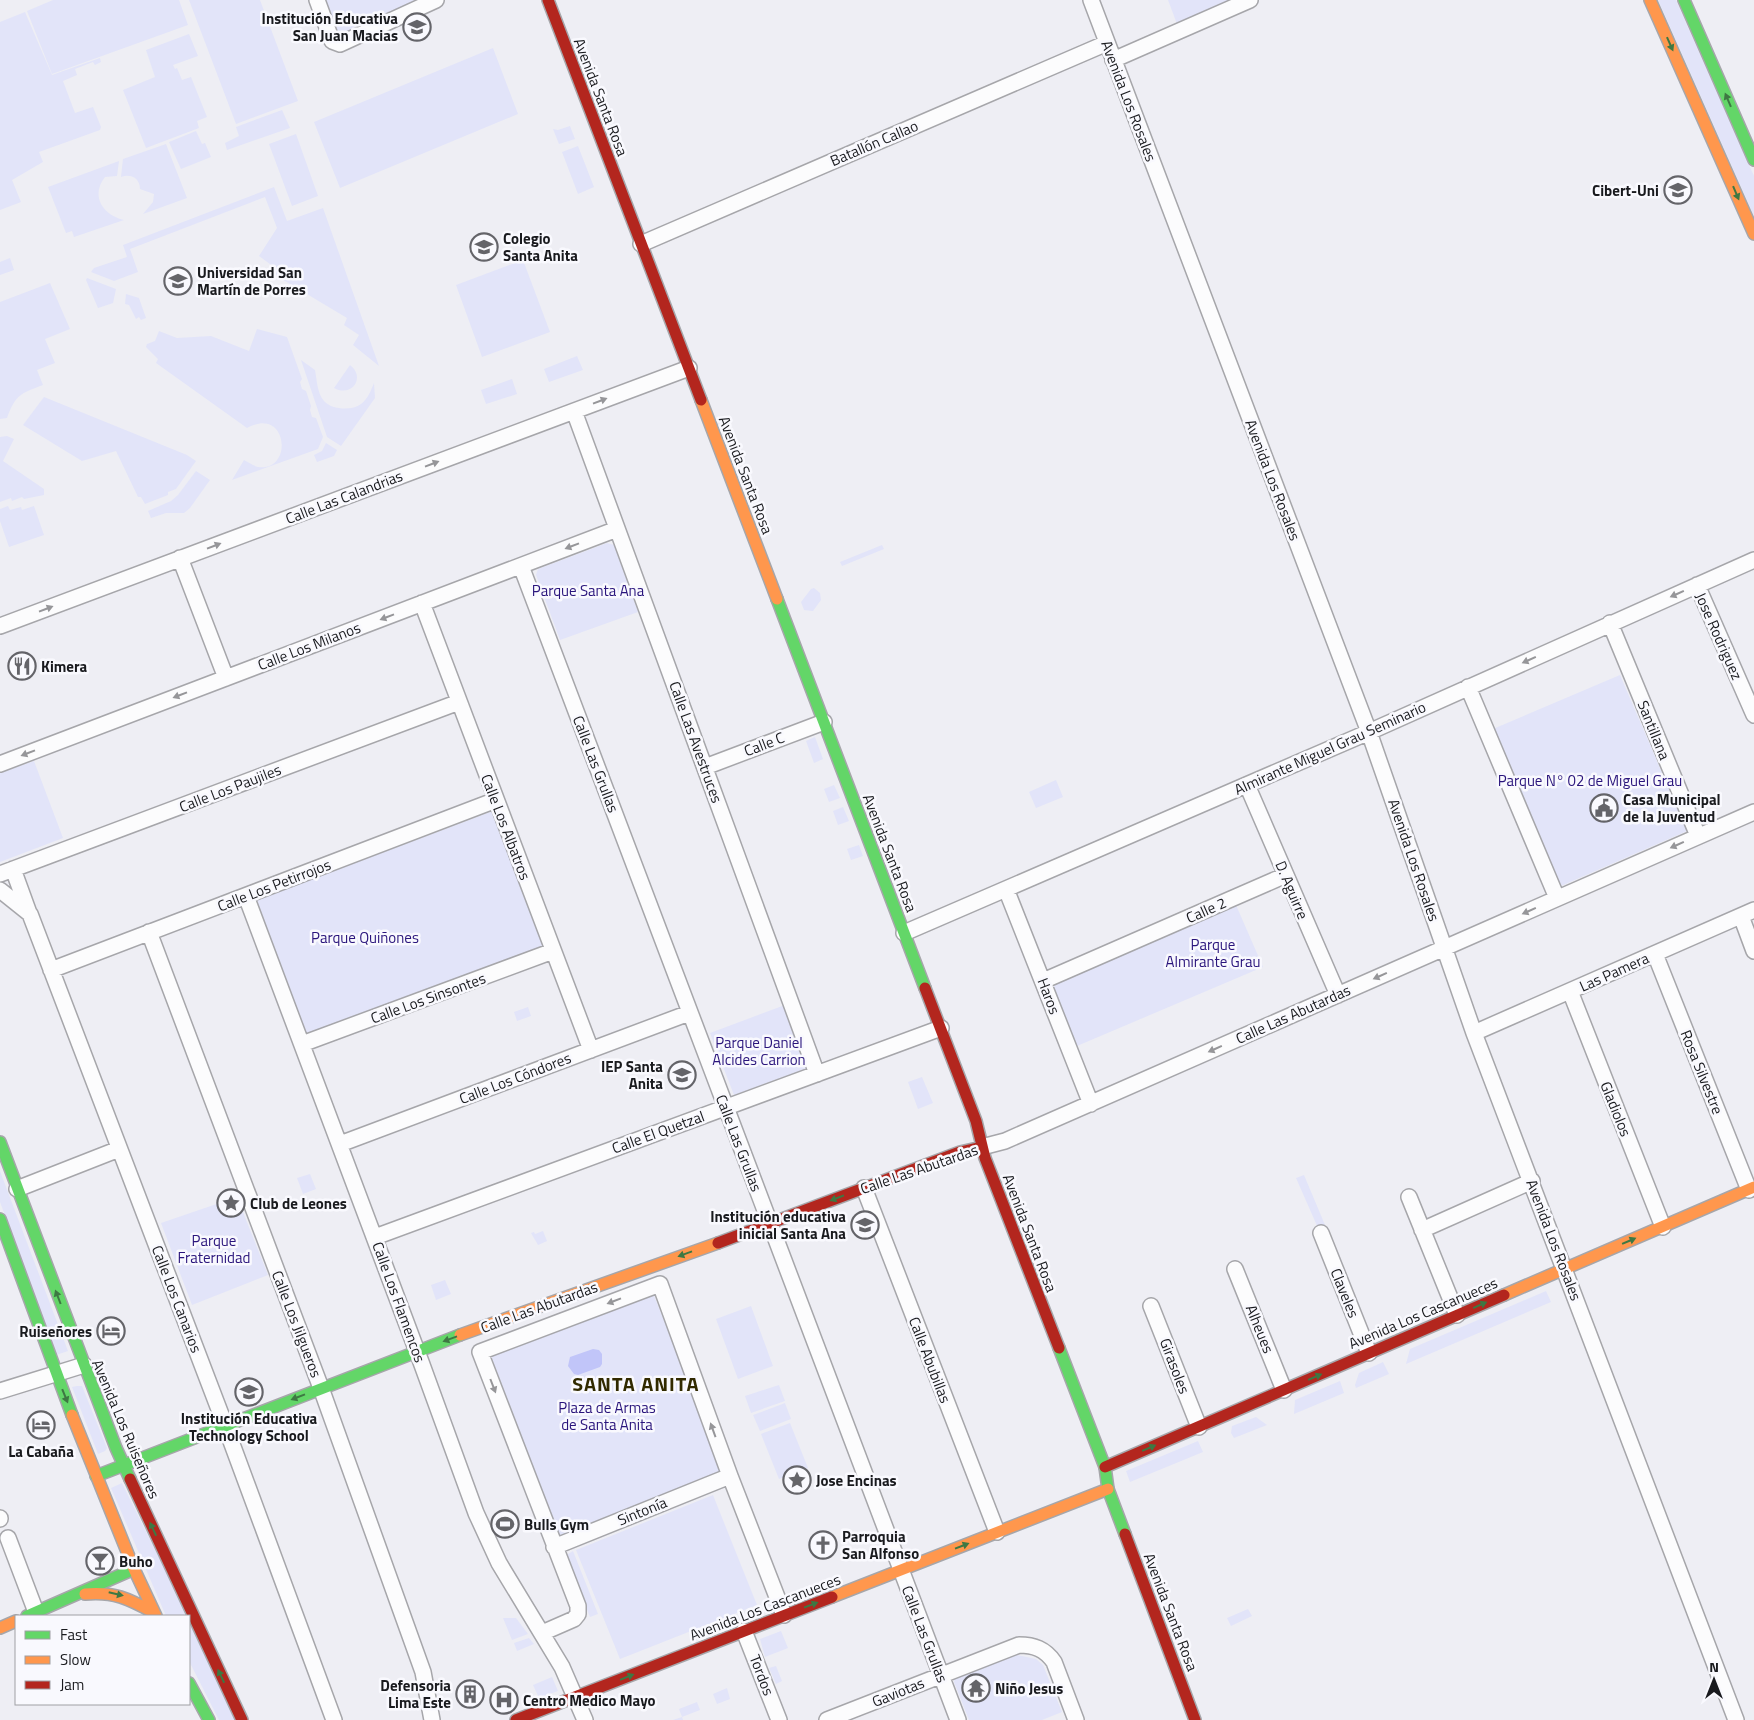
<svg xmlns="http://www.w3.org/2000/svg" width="1754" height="1720" viewBox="0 0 1754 1720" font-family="'Titillium Web',sans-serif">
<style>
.green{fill:#e2e4f9}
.water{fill:#c1c5f9}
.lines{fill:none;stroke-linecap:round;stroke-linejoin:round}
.street-casing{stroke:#a6a6aa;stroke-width:18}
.fast-casing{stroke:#a6a6aa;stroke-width:14}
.slow-casing{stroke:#a6a6aa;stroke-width:14}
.jam-casing{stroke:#a6a6aa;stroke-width:14}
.street{stroke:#fcfcfd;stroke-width:15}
.fast{stroke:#63d668;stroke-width:11}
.slow{stroke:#ff974d;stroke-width:11}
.jam{stroke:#b3261e;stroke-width:11}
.oneway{fill:#3e7843}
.oneway2{fill:#969699}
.labels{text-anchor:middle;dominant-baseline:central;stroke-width:5;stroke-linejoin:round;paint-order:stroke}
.poi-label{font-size:15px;font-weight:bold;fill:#191a1e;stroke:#f9f9fe;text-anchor:start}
.street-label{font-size:15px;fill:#191a1e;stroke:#f9f9fe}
.park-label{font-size:15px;fill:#2a157c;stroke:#f9f9fe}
.district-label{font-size:20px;font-weight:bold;letter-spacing:1px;fill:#312a00;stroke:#f9f9fe}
</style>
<rect width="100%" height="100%" fill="#eeeef4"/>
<path class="green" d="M53,0H179L188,25L52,74L27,11Z
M189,0H260L298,101L236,124Z
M325,0H424L345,38L336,32Z
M1168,0H1231L1177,24Z
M1658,0H1676L1754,176V216Z
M25,12L52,75L100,58L101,62L95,65L93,62L75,69L77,75L63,81L75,113L93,107L101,127L100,130L39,152L43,162L12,180L21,202L0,210V22Z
M189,34L198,56L173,65L175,69L177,68L182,80L191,77L207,117L197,121L199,128L146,148L123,90L155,77L146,50Z
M493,48L518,114L340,188L314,122Z
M282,110L290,128L227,150L225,143L239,136L236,127Z
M570,126L575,139L559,144L553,129L558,130Z
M196,131L202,144L205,143L211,157L181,169L169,142Z
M296,134L318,196L292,206L269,144Z
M166,144L187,198L143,214L153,202L154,194L140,189C140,178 131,173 121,177L123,159Z
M578,146L594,187L578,194L562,152Z
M119,161L117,176L105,177C90,196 103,215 124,220L74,237L72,231L66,233L48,187Z
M274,187L287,221L323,208L379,366L353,345L359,335L344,325L347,318L270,272L274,267L259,256L277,228L265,197L130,249L138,272L114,281L91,272L94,268L127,257L123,245Z
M10,258L14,270L0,275V262Z
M523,260L550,332L482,357L456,285Z
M87,278L116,289L113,303L98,308L86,280Z
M50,283L70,329L45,339L55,363L37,370L43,385C20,394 16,394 7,418L0,419V302Z
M126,294L139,298L146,318L141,320L139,317L136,319L129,305L125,304Z
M257,329L287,337L302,379L300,382L302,389L306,391L311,406L310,410L312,417L316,418L323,437L318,449L232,480L244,460C248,462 254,466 258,467C294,472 288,405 247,428L156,363L158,359L146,347L147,344L155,341L159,331L177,338L211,336L249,351Z
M577,356L583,370L549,382L544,369Z
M301,360L315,370C317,380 317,393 324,401C332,410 352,411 361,404C368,399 371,390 374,383L375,398L341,446L327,437Z
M350,365C366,377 352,398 334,388Z
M512,379L517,394L486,404L481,390Z
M44,397L187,455L196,461L176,489L168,492V495L145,504L141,497H138L116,451L82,461L23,425Z
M7,436L14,439L3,461L44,489V495L24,499L22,497L12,501L11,498L0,502V437Z
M326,443L337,450L334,456L317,462L314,455L322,451Z
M196,471L210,480L190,508L184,513H166L151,518L148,511L171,501L178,495Z
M8,506L10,510L21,507L22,510L34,506L44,535L9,547L0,521V509Z
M607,543L614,545L638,612L560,640L536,575L538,569Z
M882,545L884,549L842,566L840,562Z
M814,588L820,593L821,600L813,611L804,610L801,602L811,589Z
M1620,675L1687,831L1561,886L1493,729Z
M815,737L823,759L814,763L806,741Z
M34,761L63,838L0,862V773Z
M1056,780L1063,797L1036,808L1029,792Z
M834,785L840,798L829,802L824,789Z
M843,807L849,821L838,825L833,811Z
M493,811L543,947L306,1037L254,901Z
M859,845L863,856L851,860L847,849Z
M1236,905L1263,967L1077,1046L1053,988L1056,984Z
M785,1005L808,1068L734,1095L710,1033Z
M528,1007L531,1016L517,1021L514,1012Z
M922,1077L933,1103L918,1109L908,1082Z
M0,1171L68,1351L56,1355L0,1202Z
M310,1174L316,1189L303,1194L297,1178Z
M1304,1175L1325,1225L1318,1228L1296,1178Z
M237,1197L268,1275L192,1305L161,1223Z
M543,1231L547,1241L538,1245L531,1233L534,1232L535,1234Z
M445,1280L451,1294L436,1300L431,1285Z
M1546,1291L1551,1302L1406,1364L1410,1349Z
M653,1293L724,1471L559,1538L490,1353Z
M751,1306L773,1366L738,1379L716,1319Z
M1383,1362L1389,1374L1356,1388L1355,1385L1359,1373Z
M1340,1381L1344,1393L1294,1414L1295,1400Z
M779,1385L785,1401L751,1413L745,1396Z
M77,1386H82L107,1448L105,1451L98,1454L72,1387Z
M785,1403L791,1419L760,1431L753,1415Z
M1256,1417L1267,1425L1234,1438L1231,1433L1232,1426Z
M790,1423L808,1468L779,1479L761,1434Z
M1198,1441L1203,1452L1130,1482L1126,1471Z
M122,1483L188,1616H166L111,1488Z
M713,1495L757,1605L620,1659L576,1550Z
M573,1551L598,1614L590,1617L565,1556Z
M1248,1609L1252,1616L1231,1626L1227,1618Z
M189,1618L237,1720H219L189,1661Z
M503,1618H516L528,1634L512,1640Z
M781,1631L788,1648L765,1657L760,1639Z
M529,1638L534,1644L517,1651L514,1643Z
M1012,1654L1036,1659L1043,1665L1062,1712L1042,1720H969L954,1682L955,1677Z
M776,1666L782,1681L776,1684L769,1668Z
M552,1677L558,1691L539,1698L533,1685Z
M727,1688L730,1699L717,1704L713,1694Z
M697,1702L700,1710L682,1717L683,1720H673L682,1717L679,1709Z"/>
<path class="water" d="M593,1349L599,1350L602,1354V1364L600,1367L578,1375L574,1374L568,1366L570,1357Z"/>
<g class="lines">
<g class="street-casing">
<path id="street" d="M317,0L332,41L340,44L436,0
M1091,0L1369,732L1474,1033L1736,1720
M1113,60L1250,0
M641,244L1107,43
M574,411L817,1074
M180,558L226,678
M521,566L958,1720
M1697,585L1754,715
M422,603L591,1050
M1610,623L1698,836
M0,626L689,368
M1468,687L1557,898
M0,764L617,529
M705,767L824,722
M1247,785L1338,995
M13,869L29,913
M0,874L459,702
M1006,889L1091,1104
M0,890L30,914L225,1425L334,1720
M246,896L421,1362L476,1513L499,1563L562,1667L585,1720
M1741,916L1754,951
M149,932L321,1388L423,1672L432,1720
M904,933L1369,732L1754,560
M1655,954L1749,1190
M51,970L496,800
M1043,981L1286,875
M1570,991L1663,1227
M1474,1033L1754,910
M302,1044L553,951
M340,1144L689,1013
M982,1147L1005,1141L1754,812
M864,1188L997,1532
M17,1189L119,1149
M1409,1197L1457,1315
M1422,1230L1532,1181
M1321,1233L1369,1353
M375,1237L941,1028
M1235,1269L1284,1390
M1151,1306L1199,1427
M0,1391L84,1365
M0,1518V1519
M8,1538L36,1612
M554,1547L730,1476
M744,1631L779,1720
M542,1633L574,1619L578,1614V1606L480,1352L660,1284L730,1476L784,1615
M827,1720L1019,1645C1034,1645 1045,1649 1054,1662L1076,1720"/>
</g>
<g class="fast-casing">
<path id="fast" d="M1684,0L1754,160
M777,599L925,988
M0,1142L116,1448L130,1479
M0,1219L72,1415
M1059,1348L1105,1467L1108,1489L1125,1534
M96,1476L460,1335
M27,1616L134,1569
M189,1683L209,1720"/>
</g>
<g class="slow-casing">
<path id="slow" d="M1650,0L1754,234
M701,400L777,599
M1504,1295L1754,1187
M460,1335L718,1243
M72,1415L134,1569L156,1616
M85,1594C113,1591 129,1599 153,1612
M832,1597L1108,1489
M0,1628L16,1621"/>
</g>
<g class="jam-casing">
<path id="jam" d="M548,0L701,400
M925,988L976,1121L985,1158L1059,1348
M718,1243L960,1152L982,1147
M1105,1467L1504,1295
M130,1479L242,1720
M1125,1534L1195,1720
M516,1720L832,1597"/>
</g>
<use href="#street" class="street"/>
<use href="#fast" class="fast"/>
<use href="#slow" class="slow"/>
<use href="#jam" class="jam"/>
</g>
<defs><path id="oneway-solid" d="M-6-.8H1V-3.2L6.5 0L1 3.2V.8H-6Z" transform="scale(1.25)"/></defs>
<g class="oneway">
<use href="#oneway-solid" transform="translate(1670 44) rotate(66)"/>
<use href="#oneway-solid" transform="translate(1728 100) rotate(-113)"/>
<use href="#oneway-solid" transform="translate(1736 193) rotate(67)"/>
<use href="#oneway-solid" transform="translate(837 1198) rotate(159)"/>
<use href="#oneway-solid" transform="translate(1629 1241) rotate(-23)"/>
<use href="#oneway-solid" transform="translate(685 1254) rotate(160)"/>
<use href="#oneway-solid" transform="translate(58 1297) rotate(-111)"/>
<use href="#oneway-solid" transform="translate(1480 1305) rotate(-24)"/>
<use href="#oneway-solid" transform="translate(450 1339) rotate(160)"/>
<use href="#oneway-solid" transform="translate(1315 1377) rotate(-23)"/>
<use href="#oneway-solid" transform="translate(65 1396) rotate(68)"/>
<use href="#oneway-solid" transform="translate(298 1397) rotate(159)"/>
<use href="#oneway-solid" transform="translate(1149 1448) rotate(-23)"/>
<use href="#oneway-solid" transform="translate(153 1529) rotate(-115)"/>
<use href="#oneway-solid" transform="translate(962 1546) rotate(-21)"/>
<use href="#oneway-solid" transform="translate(116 1594) rotate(13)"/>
<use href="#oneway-solid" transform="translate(811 1605) rotate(-21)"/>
<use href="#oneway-solid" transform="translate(221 1676) rotate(-115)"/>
<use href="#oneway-solid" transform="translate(627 1677) rotate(-22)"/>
</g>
<g class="oneway2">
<use href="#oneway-solid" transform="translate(600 401) rotate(-21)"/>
<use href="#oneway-solid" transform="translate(432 464) rotate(-21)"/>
<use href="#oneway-solid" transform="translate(214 546) rotate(-21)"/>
<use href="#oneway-solid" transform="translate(572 546) rotate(159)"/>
<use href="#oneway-solid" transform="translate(1677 594) rotate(156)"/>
<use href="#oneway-solid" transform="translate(46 609) rotate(-21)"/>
<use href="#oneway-solid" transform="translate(387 617) rotate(159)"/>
<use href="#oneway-solid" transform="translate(1529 660) rotate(156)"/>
<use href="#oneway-solid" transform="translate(180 695) rotate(159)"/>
<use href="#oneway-solid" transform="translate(28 753) rotate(159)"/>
<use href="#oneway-solid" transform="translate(1677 845) rotate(156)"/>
<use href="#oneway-solid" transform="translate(1529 911) rotate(156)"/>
<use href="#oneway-solid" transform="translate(1380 976) rotate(156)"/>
<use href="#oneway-solid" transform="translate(1215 1049) rotate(156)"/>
<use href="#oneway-solid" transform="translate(614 1301) rotate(159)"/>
<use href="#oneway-solid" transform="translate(493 1386) rotate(69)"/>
<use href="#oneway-solid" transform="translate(713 1430) rotate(-110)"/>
</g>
<defs>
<g id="school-ring" transform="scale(1.4375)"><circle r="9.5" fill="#f9f9fe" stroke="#646469" stroke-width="1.5"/><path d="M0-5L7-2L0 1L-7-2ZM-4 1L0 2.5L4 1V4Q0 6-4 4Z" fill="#646469"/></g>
<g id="university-ring" transform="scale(1.4375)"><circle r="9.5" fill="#f9f9fe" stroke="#646469" stroke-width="1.5"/><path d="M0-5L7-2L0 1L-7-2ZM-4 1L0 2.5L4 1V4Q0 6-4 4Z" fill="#646469"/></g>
<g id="restaurant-ring" transform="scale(1.4375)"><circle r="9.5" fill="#f9f9fe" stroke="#646469" stroke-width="1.5"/><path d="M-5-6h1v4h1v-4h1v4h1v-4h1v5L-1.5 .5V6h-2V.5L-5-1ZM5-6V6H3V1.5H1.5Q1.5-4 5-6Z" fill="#646469"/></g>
<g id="civic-ring" transform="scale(1.4375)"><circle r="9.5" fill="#f9f9fe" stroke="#646469" stroke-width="1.5"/><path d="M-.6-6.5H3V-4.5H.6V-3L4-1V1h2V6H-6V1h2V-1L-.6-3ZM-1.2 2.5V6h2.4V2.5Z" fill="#646469"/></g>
<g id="sight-ring" transform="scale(1.4375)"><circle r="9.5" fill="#f9f9fe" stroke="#646469" stroke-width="1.5"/><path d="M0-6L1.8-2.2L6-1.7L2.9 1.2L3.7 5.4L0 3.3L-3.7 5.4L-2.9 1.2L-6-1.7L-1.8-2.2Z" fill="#646469"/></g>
<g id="hotel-ring" transform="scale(1.4375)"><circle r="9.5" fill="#f9f9fe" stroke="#646469" stroke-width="1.5"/><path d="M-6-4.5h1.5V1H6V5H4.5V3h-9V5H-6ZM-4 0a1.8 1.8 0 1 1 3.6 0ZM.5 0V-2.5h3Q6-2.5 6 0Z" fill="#646469"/></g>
<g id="stadium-ring" transform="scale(1.4375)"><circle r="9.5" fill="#f9f9fe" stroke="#646469" stroke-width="1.5"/><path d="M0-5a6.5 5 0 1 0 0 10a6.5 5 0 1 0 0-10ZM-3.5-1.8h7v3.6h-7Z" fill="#646469"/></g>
<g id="church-ring" transform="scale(1.4375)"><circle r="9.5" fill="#f9f9fe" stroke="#646469" stroke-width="1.5"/><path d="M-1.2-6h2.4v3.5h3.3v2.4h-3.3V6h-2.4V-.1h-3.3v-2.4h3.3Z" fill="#646469"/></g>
<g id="bar-ring" transform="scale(1.4375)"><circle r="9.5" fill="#f9f9fe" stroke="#646469" stroke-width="1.5"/><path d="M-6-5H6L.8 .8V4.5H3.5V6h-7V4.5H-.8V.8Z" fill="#646469"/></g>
<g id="temple-ring" transform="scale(1.4375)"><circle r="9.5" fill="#f9f9fe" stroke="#646469" stroke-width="1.5"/><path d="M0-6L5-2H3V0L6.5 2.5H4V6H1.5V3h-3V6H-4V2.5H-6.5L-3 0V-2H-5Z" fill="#646469"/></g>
<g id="building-ring" transform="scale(1.4375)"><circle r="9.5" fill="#f9f9fe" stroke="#646469" stroke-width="1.5"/><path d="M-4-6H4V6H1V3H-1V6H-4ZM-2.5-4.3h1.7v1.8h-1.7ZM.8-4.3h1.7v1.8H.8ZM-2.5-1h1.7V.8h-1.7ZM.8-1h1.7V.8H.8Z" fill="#646469"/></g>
<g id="hospital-ring" transform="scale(1.4375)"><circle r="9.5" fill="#f9f9fe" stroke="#646469" stroke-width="1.5"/><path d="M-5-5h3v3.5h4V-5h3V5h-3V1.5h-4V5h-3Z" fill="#646469"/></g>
</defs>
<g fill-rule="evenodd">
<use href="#school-ring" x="417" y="27"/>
<use href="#school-ring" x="1678" y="190"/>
<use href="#school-ring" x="484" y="247"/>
<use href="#university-ring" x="178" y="281"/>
<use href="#restaurant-ring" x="22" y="666"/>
<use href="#civic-ring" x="1604" y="808"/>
<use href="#school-ring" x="682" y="1075"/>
<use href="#sight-ring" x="231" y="1203"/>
<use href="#school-ring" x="865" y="1225"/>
<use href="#hotel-ring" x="111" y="1331"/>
<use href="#school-ring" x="249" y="1392"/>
<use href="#hotel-ring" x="41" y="1425"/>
<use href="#sight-ring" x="797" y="1480"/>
<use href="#stadium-ring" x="505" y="1524"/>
<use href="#church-ring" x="823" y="1545"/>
<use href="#bar-ring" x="100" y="1561"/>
<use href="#temple-ring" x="976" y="1688"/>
<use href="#building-ring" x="470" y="1694"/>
<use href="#hospital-ring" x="504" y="1700"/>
</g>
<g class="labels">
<g class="poi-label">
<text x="398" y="18" text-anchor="end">Institución Educativa<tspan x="398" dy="17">San Juan Macias</tspan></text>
<text x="1659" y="190" text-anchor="end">Cibert-Uni</text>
<text x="503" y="238">Colegio<tspan x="503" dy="17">Santa Anita</tspan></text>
<text x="197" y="272">Universidad San<tspan x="197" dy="17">Martín de Porres</tspan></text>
<text x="41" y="666">Kimera</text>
<text x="1623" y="799">Casa Municipal<tspan x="1623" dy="17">de la Juventud</tspan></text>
<text x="663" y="1066" text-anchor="end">IEP Santa<tspan x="663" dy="17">Anita</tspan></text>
<text x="250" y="1203">Club de Leones</text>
<text x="846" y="1216" text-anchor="end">Institución educativa<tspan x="846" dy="17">inicial Santa Ana</tspan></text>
<text x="92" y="1331" text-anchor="end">Ruiseñores</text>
<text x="249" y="1418" text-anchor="middle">Institución Educativa<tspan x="249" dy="17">Technology School</tspan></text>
<text x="41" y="1451" text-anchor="middle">La Cabaña</text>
<text x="816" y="1480">Jose Encinas</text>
<text x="524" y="1524">Bulls Gym</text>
<text x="842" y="1536">Parroquia<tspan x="842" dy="17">San Alfonso</tspan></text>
<text x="119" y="1561">Buho</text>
<text x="451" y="1685" text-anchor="end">Defensoria<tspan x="451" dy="17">Lima Este</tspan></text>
<text x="995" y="1688">Niño Jesus</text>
<text x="523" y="1700">Centro Medico Mayo</text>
</g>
<g class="street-label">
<text transform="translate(601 97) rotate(69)">Avenida Santa Rosa</text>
<text transform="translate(1129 101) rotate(69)">Avenida Los Rosales</text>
<text transform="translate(874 143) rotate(-23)">Batallón Callao</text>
<text transform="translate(746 475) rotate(69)">Avenida Santa Rosa</text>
<text transform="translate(1273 480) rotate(69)">Avenida Los Rosales</text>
<text transform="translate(344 497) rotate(-21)">Calle Las Calandrias</text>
<text transform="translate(1719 636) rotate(66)">Jose Rodriguez</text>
<text transform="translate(309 646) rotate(-21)">Calle Los Milanos</text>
<text transform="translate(1654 730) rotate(68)">Santillana</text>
<text transform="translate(696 742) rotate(70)">Calle Las Avestruces</text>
<text transform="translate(764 744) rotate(-21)">Calle C</text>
<text transform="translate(1330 748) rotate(-24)">Almirante Miguel Grau Seminario</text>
<text transform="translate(596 764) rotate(69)">Calle Las Grullas</text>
<text transform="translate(230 788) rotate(-21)">Calle Los Paujiles</text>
<text transform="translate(506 827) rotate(69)">Calle Los Albatros</text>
<text transform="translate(890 853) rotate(69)">Avenida Santa Rosa</text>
<text transform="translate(1414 860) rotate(71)">Avenida Los Rosales</text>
<text transform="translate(274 885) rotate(-21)">Calle Los Petirrojos</text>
<text transform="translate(1292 890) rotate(67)">D. Aguirre</text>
<text transform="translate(1206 910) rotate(-24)">Calle 2</text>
<text transform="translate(1614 972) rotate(-24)">Las Pamera</text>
<text transform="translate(1049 996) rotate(69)">Haros</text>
<text transform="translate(428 998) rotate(-20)">Calle Los Sinsontes</text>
<text transform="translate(1293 1014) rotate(-24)">Calle Las Abutardas</text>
<text transform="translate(1702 1072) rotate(68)">Rosa Silvestre</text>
<text transform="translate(515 1078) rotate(-21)">Calle Los Cóndores</text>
<text transform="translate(1616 1109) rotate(68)">Gladiolos</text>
<text transform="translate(658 1132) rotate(-20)">Calle El Quetzal</text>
<text transform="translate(739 1143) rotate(69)">Calle Las Grullas</text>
<text transform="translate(919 1169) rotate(-19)">Calle Las Abutardas</text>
<text transform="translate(1030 1233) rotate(69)">Avenida Santa Rosa</text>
<text transform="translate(1554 1240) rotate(69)">Avenida Los Rosales</text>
<text transform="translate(1345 1293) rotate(68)">Claveles</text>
<text transform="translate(177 1299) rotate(69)">Calle Los Canarios</text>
<text transform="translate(399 1302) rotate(70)">Calle Los Flamencos</text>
<text transform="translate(539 1307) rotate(-20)">Calle Las Abutardas</text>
<text transform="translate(1423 1313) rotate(-23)">Avenida Los Cascanueces</text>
<text transform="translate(297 1324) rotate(69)">Calle Los Jilgueros</text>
<text transform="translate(1260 1329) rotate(68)">Alheues</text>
<text transform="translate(930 1360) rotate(69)">Calle Abubillas</text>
<text transform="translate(1175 1366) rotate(69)">Girasoles</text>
<text transform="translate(126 1429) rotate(67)">Avenida Los Ruiseñores</text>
<text transform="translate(642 1511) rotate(-22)">Sintonía</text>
<text transform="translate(765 1607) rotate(-21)">Avenida Los Cascanueces</text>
<text transform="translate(1171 1612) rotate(69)">Avenida Santa Rosa</text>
<text transform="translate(925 1634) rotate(69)">Calle Las Grullas</text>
<text transform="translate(762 1675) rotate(69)">Tordos</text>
<text transform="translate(898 1692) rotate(-22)">Gaviotas</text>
</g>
<g class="park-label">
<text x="588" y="590">Parque Santa Ana</text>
<text x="1590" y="780">Parque N° 02 de Miguel Grau</text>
<text x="365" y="937">Parque Quiñones</text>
<text x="1213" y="944">Parque<tspan x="1213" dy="17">Almirante Grau</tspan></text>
<text x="759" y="1042">Parque Daniel<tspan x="759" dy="17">Alcides Carrion</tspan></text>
<text x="214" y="1240">Parque<tspan x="214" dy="17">Fraternidad</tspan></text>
<text x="607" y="1407">Plaza de Armas<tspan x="607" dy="17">de Santa Anita</tspan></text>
</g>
<g class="district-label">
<text x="636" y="1383">SANTA ANITA</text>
</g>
</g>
<rect x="15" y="1615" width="175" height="90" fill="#f9f9fe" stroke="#9fa0a4"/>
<rect x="25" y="1631" width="25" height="8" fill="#63d668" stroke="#9fa0a4"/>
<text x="60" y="1640" font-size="15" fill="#191a1e">Fast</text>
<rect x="25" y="1656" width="25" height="8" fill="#ff974d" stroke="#9fa0a4"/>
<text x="60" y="1665" font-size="15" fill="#191a1e">Slow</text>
<rect x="25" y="1681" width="25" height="8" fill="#b3261e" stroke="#9fa0a4"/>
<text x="60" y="1690" font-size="15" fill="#191a1e">Jam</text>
<g transform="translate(1714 1680)" stroke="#f9f9fe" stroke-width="4" paint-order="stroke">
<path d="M0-4L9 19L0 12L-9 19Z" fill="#191a1e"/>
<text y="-8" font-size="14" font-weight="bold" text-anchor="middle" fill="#191a1e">N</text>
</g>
</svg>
